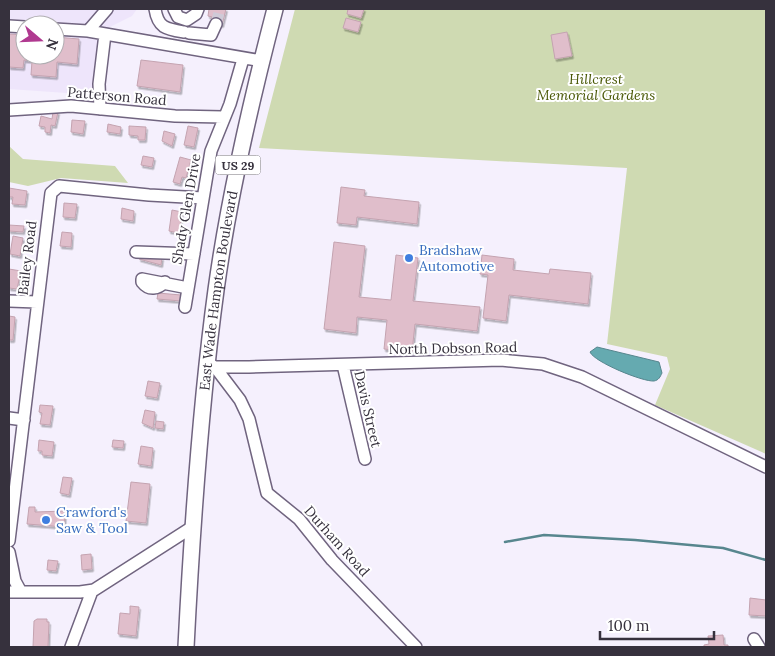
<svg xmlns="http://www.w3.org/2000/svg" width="775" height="656" viewBox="0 0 775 656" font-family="Lora,serif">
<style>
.built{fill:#eee5fb;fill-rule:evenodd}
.green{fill:#cfdab2}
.water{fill:#65aab0;stroke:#57868e}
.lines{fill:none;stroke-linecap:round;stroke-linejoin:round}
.stream{stroke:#57868e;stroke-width:2.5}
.building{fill:#e0becb;stroke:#c4a3b0;filter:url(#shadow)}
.minor-tunnel{stroke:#cfcad7;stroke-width:11;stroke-dasharray:11 5.5;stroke-linecap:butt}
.minor-casing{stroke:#70647f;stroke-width:14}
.major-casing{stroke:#70647f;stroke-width:18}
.minor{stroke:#fff;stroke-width:11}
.major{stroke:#fff;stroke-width:15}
.shop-dot{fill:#3f7fe0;stroke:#fff;stroke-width:2}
.labels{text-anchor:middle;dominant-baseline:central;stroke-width:4;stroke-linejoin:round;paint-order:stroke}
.shield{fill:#fff;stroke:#726f77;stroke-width:1}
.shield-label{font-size:12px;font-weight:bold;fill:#36313d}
.park-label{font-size:14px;font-style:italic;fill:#485704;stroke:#fff}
.street-label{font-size:14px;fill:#36313d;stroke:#fff}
.shop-label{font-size:14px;fill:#366cbe;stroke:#fff;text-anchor:start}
</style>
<defs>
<filter id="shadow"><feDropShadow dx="1.5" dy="2.5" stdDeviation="0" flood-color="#0004"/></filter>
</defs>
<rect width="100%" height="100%" fill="#f5f0fd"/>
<path class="built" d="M9,9H137L132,16L108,28L95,95L9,89ZM25,25H55V55H25Z"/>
<path class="green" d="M295,9H766V454L655,405L670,369L667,357L607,344L627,168L259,148Z
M9,146L23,159L115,166L128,183L61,178L28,186L9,182Z"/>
<path class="water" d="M597,347L659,362L662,373C660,377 659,380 654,381C643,382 594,362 590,352Z"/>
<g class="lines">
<path class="stream" d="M505,542L544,535L635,540L723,548L766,560"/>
</g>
<path class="building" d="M209,9H226L222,25L211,23L212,17L208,16Z
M348,9H364L361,18L347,14Z
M346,18L361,22L358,32L343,28Z
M567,32L572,56L555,59L551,35Z
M9,34L25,35V55H55V37L79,39L77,64L57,62L56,77L31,75L32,61L24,60L23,68L9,67Z
M141,60L183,65L180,92L137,86Z
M53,112H58L55,126L51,125L50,133L45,132V127L39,126L41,116L52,119Z
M72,120L85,121L83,134L71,132Z
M108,124L121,127L120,134L107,132Z
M129,126L146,127L145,140H138V136L129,135Z
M188,126L198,128L194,147L184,145Z
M164,131L175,134L172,146L162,141Z
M143,156L154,158L152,167L141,165Z
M180,157L191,160L186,178L182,177L180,184L173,182Z
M341,187L365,190L364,196L419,202L417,224L357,217L356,225L337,223Z
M9,188L27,191L25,205L12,204L13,197H9Z
M64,203L77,204L75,218L63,217Z
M122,208L134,211L133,221L121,219Z
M172,210L182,212L179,233L169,231Z
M9,225L24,226L23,232L9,231Z
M62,232L72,233L71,247L60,246Z
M13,236L23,238L20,256L10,254Z
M334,242L365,246L359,297L391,300L396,255L418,258L413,301L480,307L477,331L415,324L412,352L384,349L387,320L357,317L356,333L324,329Z
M141,253L162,258L161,265L139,259Z
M482,255L514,259L513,270L549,274L550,269L591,273L588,304L509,295L506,321L483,318L488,275L480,274Z
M9,269L21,271L17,289L9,288Z
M158,293L181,295V301L157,299Z
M9,316L15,317L13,340H9Z
M148,381L160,383L157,398L145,396Z
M40,405L53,406L50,425L40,424L42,413L39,412Z
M145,410L155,412L153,428L142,423Z
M156,421L164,422L163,429L155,428Z
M39,440L54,442L52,456L42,455V451H38Z
M113,440L124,441L123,448L112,447Z
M141,446L153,448L151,466L138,464Z
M63,477L72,478L69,495L60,493Z
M131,482L150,484L146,523L126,521Z
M29,507H35V512L65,511L64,527L27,524Z
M91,554L92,569L82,570L81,555Z
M48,560L58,561L56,571L47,570Z
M750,598L766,600V616L749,615Z
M130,606L139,607L136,636L118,634L120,613L130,614Z
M37,619H47V622H49L48,647H33L34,621Z
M723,635L724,645H728V647H704V645L709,644L708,636Z"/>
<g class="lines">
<path class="minor-tunnel" d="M216,24L220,9"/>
<g class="minor-casing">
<path id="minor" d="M155,9C158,28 166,29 184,32
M174,9L178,17L187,20L196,14L198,9
M9,26L25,27
M55,29L88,31L262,61
M88,31L107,9
M189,33L211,35L216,24
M100,109L99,84L105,34
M9,110L71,106L175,116L223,117
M136,252L194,254
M165,282C158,289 149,291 142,282V279L188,288
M9,301L37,302
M185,307L211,151L230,104L243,59
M208,363L215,367H249L501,360L543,364L582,377L766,467
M343,365L365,459
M215,367L240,400L249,419L267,493L299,519L332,560L416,647
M9,418L24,420
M9,541L51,193L59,186L149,195L203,198
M9,552L15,581L21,592
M9,592H80L94,590L194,526
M754,639L759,647
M71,647L92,591"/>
</g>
<g class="major-casing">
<g id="major">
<path id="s1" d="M186,647C192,528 200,408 216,290C229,195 251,101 275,9"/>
</g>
</g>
<use href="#minor" class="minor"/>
<use href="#major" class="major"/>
</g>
<g class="shop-dot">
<circle cx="409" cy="258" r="5"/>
<circle cx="46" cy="520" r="5"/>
</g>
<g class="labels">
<rect class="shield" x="215.5" y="155.5" width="45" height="19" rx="4"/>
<g class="shield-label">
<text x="238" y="165">US 29</text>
</g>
<g class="park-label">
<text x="596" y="79">Hillcrest<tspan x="596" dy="16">Memorial Gardens</tspan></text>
</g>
<g class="street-label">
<text transform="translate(117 96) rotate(5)">Patterson Road</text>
<text transform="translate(186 209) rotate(-80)">Shady Glen Drive</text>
<text transform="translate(27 258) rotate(-83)">Bailey Road</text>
<text stroke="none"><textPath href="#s1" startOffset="358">East Wade Hampton Boulevard</textPath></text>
<text transform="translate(453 348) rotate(-1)">North Dobson Road</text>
<text transform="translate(368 409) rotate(77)">Davis Street</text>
<text transform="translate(337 541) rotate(48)">Durham Road</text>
</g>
<g class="shop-label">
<text x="419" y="250">Bradshaw<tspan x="419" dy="16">Automotive</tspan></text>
<text x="56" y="512">Crawford's<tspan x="56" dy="16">Saw &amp; Tool</tspan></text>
</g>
</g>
<rect width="775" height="656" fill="none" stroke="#36313d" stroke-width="20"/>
<g transform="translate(40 40) rotate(109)"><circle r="24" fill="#ffffff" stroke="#afadb1"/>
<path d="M0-4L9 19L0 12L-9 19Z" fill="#b03990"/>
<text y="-8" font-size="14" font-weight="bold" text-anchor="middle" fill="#36313d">N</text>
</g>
<path d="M600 631v8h114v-8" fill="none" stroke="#36313d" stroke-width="2.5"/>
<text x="608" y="631" font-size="15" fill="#36313d" stroke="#ffffff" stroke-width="4" paint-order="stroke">100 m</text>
</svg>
